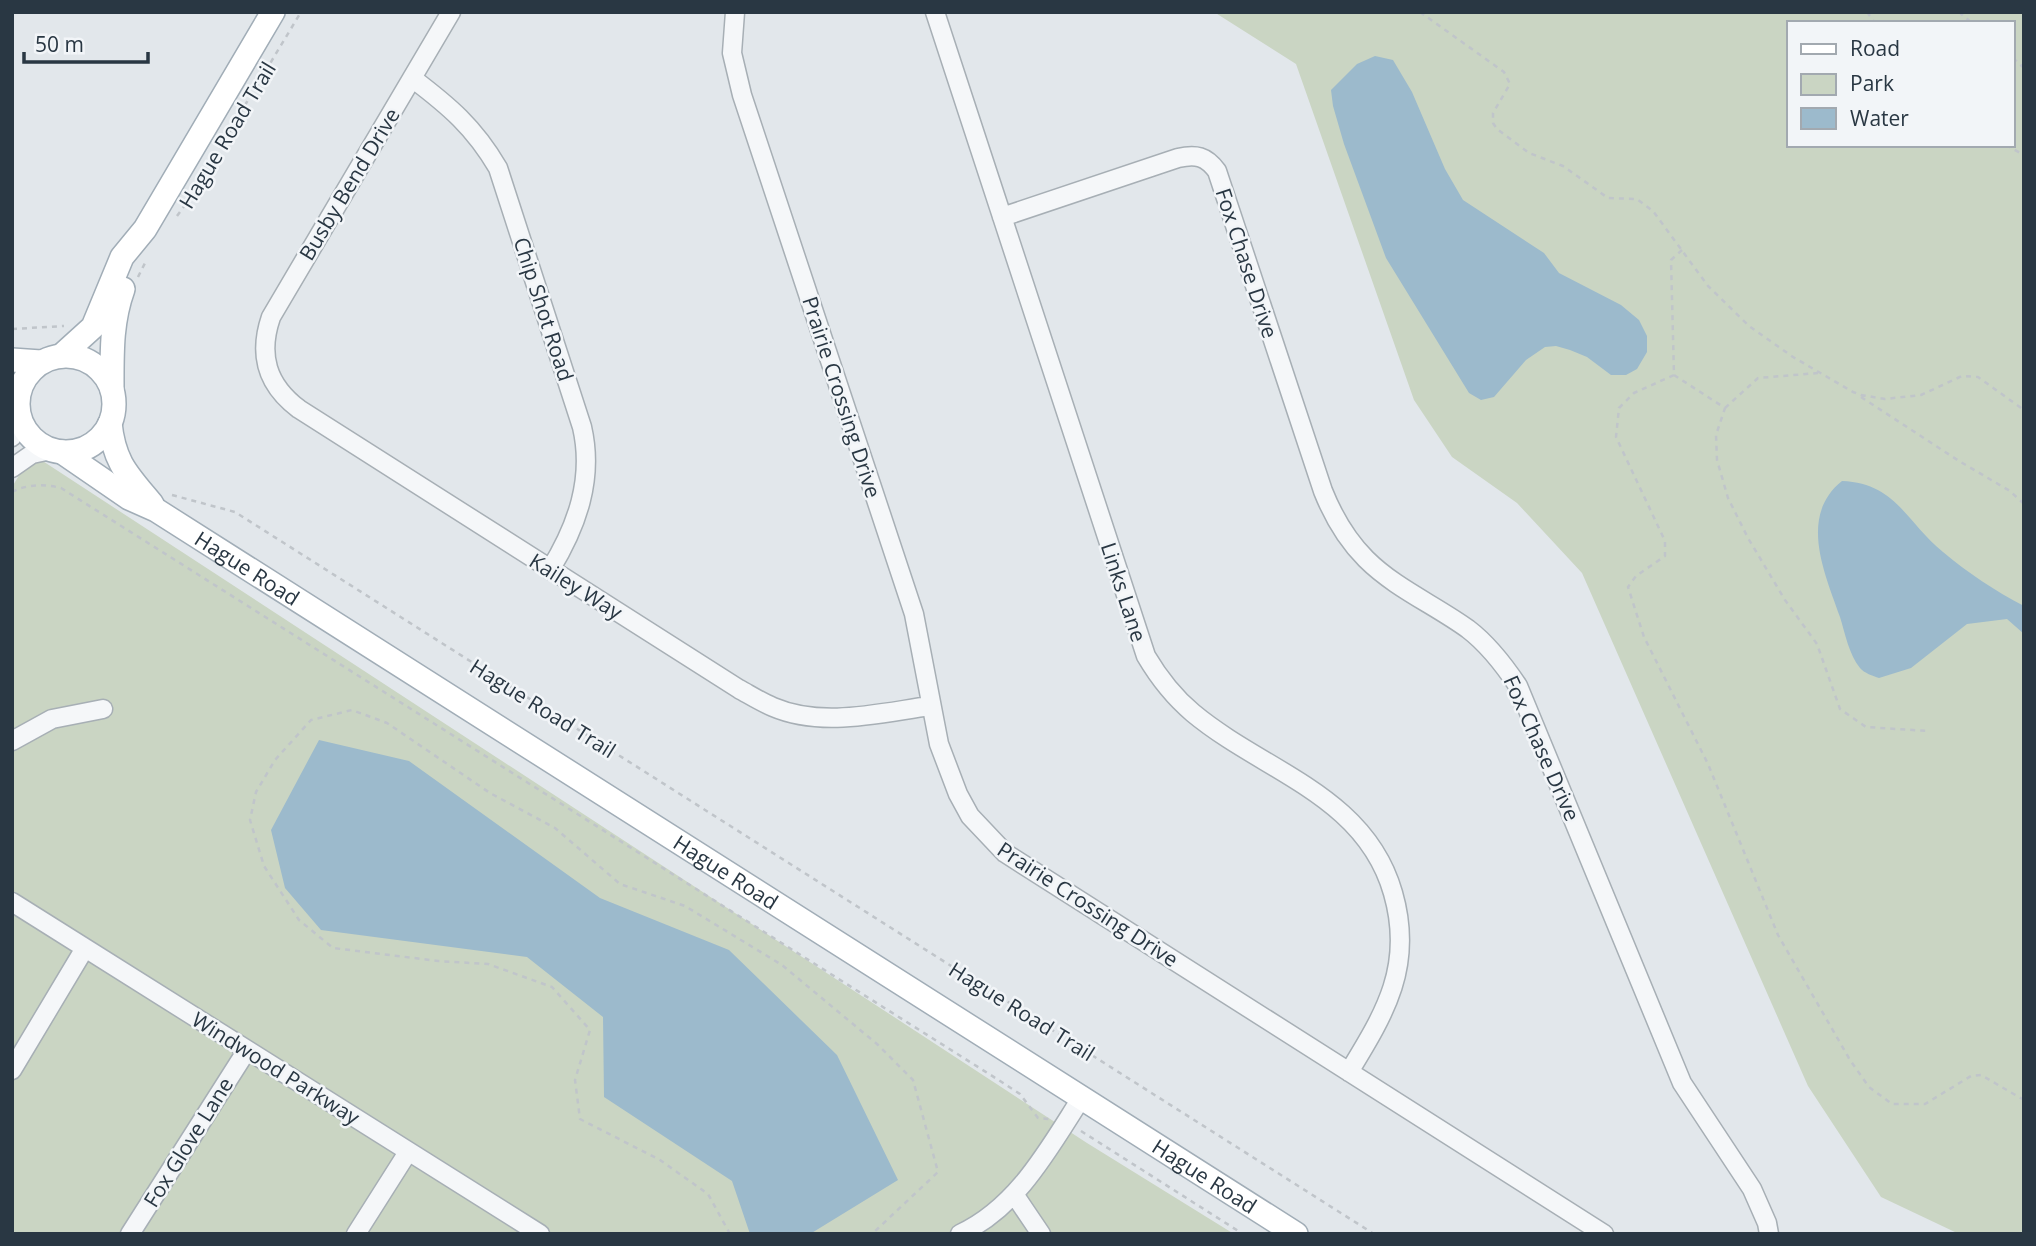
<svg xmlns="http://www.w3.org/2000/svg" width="2036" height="1246" viewBox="0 0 2036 1246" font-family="'Open Sans',sans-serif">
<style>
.green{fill:#cad5c3;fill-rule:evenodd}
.water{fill:#9cbacc}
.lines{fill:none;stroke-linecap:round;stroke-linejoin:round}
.minor-casing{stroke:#a7afb5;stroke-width:21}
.major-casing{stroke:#a1adb7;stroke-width:26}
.path{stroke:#c0c5ca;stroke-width:2.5;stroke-dasharray:5 5;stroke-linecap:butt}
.minor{stroke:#f5f7f9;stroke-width:18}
.major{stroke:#fff;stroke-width:23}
.labels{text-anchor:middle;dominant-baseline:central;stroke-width:5;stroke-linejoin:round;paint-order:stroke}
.street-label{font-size:21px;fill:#293743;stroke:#f2f5f8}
</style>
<rect width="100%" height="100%" fill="#e2e7eb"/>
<path class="green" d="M1214,12H2024V1232L1957,1233L1881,1197L1808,1086L1582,573L1517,503L1452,457L1414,400L1296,64ZM1789,23H2013V145H1789Z
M32,454L1087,1143L1234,1234H12V487Z"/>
<path class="water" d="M1375,56L1393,60L1412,92L1445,169L1463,200L1544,253L1559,273L1621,305L1639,320L1647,336V352L1637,369L1626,375H1611L1587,357L1570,350L1556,346L1545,347L1526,360L1494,397L1481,400L1469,393L1386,258L1344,144L1333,106L1331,90L1357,64Z
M1842,481C1896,483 1906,522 1943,552C1968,573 1995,591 2024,606V634L2007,619L1967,624L1911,668L1879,678C1873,676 1864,673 1860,668C1849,655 1845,633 1840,617C1825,574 1798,516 1842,481Z
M319,740L409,761L600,898L729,950L837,1055L898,1180L810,1234H750L732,1181L604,1097L603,1017L527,957L321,930L285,888L271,830Z"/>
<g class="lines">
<g class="minor-casing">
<path id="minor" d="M451,12L271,317C258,355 267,385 299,409L739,689C750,695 761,702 773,707C822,728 879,713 930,706
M735,12L732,53L742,95L914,614L939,744L958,794L970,816L1005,853L1604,1234
M935,12L1146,656C1159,678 1174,697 1193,713C1264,772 1365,795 1393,893C1414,966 1385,1013 1349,1072
M412,78C449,106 474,127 498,168L582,427C594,479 577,526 550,570
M1002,217L1178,158C1196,154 1206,156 1217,171L1323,491C1333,516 1346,539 1366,559C1395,588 1435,605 1468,629C1489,645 1504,665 1518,686L1682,1083L1752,1189L1767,1223L1769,1234
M12,437L20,417
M12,468L32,454L51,450
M12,741L52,719L103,709
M12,902L540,1234
M12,1070L85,948
M1014,1194L1041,1234
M130,1234L247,1050
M356,1234L408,1152
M960,1234C1018,1207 1049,1148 1082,1097"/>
</g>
<g class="major-casing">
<g id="major">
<circle cx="66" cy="404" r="48"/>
<path d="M61,356L93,327L122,257L145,229L273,12"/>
<path d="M12,360L41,362"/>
<path d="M112,389C112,354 111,322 123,289"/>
<path d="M110,423C114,463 128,475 152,504"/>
<path id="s1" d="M62,452L129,498L156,510L1296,1234"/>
</g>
</g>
<path class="path" d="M1420,12L1504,72L1510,84L1493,113V123L1497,129L1529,153L1563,166L1608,198L1637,199L1653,211L1708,286L1749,326L1793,357L1853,392L1861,395L1885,399L1921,395L1962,376L1978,377L2024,410
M1867,12L1875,23
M1959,12L1972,23
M2013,58L2024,68
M2006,145L2024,155
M177,216L204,179L236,120L301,12
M1682,250L1671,260L1674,375L1634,393L1619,408L1616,437L1665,541V556L1636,576L1628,587L1644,637L1708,764L1778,935L1850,1060L1869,1087L1892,1104H1925L1971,1076L1981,1075L2024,1100
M138,277L146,261
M12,329L64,326
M1674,375L1725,408L1716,435L1717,460L1728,498L1748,538L1785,600L1817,644L1840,709L1866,727L1928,731
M1861,397L1959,461L2010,491L2024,504
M1725,408L1758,378L1818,373
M12,492C27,484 45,484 61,488L997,1079L1020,1094L1038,1118L1049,1119
M172,495L235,512L1374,1234
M1081,1131L1243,1234
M730,1234L708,1194L660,1160L580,1119L575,1080L590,1030L552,987L488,964L438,961L333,948L299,920L264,866L250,820L256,792L275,760L311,720L352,710L387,723L490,793L555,828L620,884L685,906L782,965L877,1044L913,1080L938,1172L872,1234"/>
<use href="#minor" class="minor"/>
<use href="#major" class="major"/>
</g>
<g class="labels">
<g class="street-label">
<text transform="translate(227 135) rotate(-59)">Hague Road Trail</text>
<text transform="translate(349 184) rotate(-59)">Busby Bend Drive</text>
<text transform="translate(1247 263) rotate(72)">Fox Chase Drive</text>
<text transform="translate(544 309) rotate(72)">Chip Shot Road</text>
<text transform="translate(842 397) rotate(72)">Prairie Crossing Drive</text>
<text stroke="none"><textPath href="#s1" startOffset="219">Hague Road</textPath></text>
<text transform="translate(576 586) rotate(32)">Kailey Way</text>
<text transform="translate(1124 592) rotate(72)">Links Lane</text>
<text transform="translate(543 708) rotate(32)">Hague Road Trail</text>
<text transform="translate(1542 748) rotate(66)">Fox Chase Drive</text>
<text stroke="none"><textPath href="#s1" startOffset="786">Hague Road</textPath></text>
<text transform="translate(1088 904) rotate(33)">Prairie Crossing Drive</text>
<text transform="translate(1022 1011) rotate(32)">Hague Road Trail</text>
<text transform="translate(276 1068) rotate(32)">Windwood Parkway</text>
<text transform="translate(188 1142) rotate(-58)">Fox Glove Lane</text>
<text stroke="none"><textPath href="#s1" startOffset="1353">Hague Road</textPath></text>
</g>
</g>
<rect width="2036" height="1246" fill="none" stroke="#293743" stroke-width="28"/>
<rect x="1787" y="21" width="228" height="126" fill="#f2f5f8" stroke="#a2a9b0" stroke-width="2"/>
<rect x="1801" y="44" width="35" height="10" fill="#ffffff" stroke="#a2a9b0" stroke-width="2"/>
<text x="1850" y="56" font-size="21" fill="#293743">Road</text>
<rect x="1801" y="74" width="35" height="21" fill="#cad5c3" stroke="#a2a9b0" stroke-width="2"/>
<text x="1850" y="91" font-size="21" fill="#293743">Park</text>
<rect x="1801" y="108" width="35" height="21" fill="#9cbacc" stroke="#a2a9b0" stroke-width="2"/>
<text x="1850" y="126" font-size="21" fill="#293743">Water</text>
<path d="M24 52v10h124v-10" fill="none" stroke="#293743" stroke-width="3.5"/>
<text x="35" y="52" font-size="21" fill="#293743" stroke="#f2f5f8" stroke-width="5" paint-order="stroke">50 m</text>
</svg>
